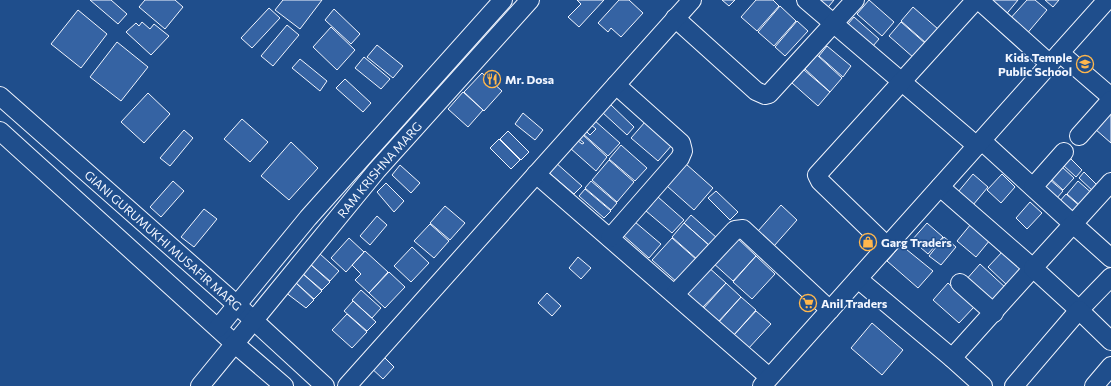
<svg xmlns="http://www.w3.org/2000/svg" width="1111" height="386" viewBox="0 0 1111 386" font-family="Commissioner,sans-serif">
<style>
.building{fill:#3563a3;stroke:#f2f6ff}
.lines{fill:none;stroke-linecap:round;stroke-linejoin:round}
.minor-casing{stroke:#f2f6ff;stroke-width:20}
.minor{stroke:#1f4e8c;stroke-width:18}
.labels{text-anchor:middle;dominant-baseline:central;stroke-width:3;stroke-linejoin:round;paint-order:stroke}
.poi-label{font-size:12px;font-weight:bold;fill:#f2f6ff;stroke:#1f4e8c;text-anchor:start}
.street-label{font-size:12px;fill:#f2f6ff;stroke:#1f4e8c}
</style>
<rect width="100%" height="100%" fill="#1f4e8c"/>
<path class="building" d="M90,0H111L127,14L118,24Z
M145,0H175L183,7L165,29L139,7Z
M283,0H322L300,29L275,10Z
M577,0H604L579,27L568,17L581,4Z
M619,0H629L643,13L621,37L611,28L608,32L598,23Z
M722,0H735L729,6Z
M756,0H773L779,6L757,31L741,17Z
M818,0H834L825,11Z
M869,0L894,22L882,36L857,14Z
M985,0H1018L1004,17Z
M1027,0H1035L1047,10L1025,36L1008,21Z
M1045,0H1059L1053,7Z
M780,6L796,21L774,46L758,32Z
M913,7L938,29L926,43L901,21Z
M269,8L280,18L252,48L241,38Z
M334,9L360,34L351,44L325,20Z
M78,10L107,34L81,68L51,44Z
M854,17L879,39L873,46L848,24Z
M797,21L808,31L785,56L775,47Z
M142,22L150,29L154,24L169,36L151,55L126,32L136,23L139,26Z
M901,22L926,44L914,58L889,36Z
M287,25L299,35L273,66L261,56Z
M331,27L355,50L337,70L313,47Z
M117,42L148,67L121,101L90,77Z
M377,45L403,66L393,78L367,57Z
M827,46L851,66L843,77L819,56Z
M817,55L842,78L830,92L805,69Z
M364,57L390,79L381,89L355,68Z
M300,59L327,81L320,91L292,68Z
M804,70L830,92L818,106L792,83Z
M482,73L502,91L484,111L464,92Z
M345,79L371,103L363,112L336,88Z
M463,92L483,110L468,127L448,109Z
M148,93L170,114L144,143L121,122Z
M610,104L634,127L627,135L602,112Z
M523,113L543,130L535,140L515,124Z
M1111,113V143L1095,129Z
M242,119L268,142L250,162L224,139Z
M594,120L620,143L608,156L582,133L585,130L590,135L596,129L590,124Z
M645,122L672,145L658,161L631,138Z
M184,130L193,138L170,166L160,158Z
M508,131L529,152L521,160L500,139Z
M582,134L607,157L596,171L570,148L577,140L582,144L584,143L578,138Z
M499,139L520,160L511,169L490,148Z
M291,142L318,168L289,200L261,176Z
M621,145L647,168L635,181L609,159Z
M1069,157L1082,170L1076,177L1063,165Z
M609,160L634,182L617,202L592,180Z
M555,162L582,186L574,194L547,171Z
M686,164L713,188L694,210L667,186Z
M400,165L420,183L411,193L392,175Z
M1061,166L1074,178L1063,190L1050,178Z
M1084,172L1100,188L1095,193L1079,178Z
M973,174L988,187L973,205L958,192Z
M1002,174L1015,187L1001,203L987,190Z
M1049,179L1063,191L1056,199L1042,186Z
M173,181L184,191L161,217L150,207Z
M591,181L617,203L611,210L585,188Z
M1078,181L1094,195L1083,208L1067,194Z
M386,183L404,201L394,212L377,192Z
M585,189L611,211L604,218L579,196Z
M716,191L738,212L730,220L708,198Z
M1066,194L1082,208L1075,216L1059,202Z
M658,197L684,220L672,233L646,211Z
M1030,202L1042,213L1027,229L1016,218Z
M781,205L797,220L774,246L758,231Z
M445,206L465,223L450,240L430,223Z
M204,209L217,219L194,247L181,237Z
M691,215L717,238L710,246L684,223Z
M377,216L387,225L370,245L360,236Z
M635,222L661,244L649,258L623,235Z
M684,223L710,246L698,260L672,237Z
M927,223L943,237L928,254L912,240Z
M430,224L449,241L434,258L414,241Z
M971,224L990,240L976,257L957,241Z
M735,236L756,256L733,281L712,262Z
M944,237L956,247L941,265L929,256Z
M349,238L364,252L346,272L331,258Z
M672,238L697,260L678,283L652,260Z
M901,245L933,271L918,288L887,261Z
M412,247L429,263L411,282L394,266Z
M365,251L388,272L369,293L355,280L361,274L352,265Z
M1003,251L1023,271L1008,286L988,267Z
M320,254L339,271L330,281L310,264Z
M756,256L775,274L752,299L733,282Z
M578,257L591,268L581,279L569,268Z
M310,264L330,282L322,290L302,273Z
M980,264L1007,289L992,305L965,281Z
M707,266L726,283L702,308L684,291Z
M389,272L405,287L385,308L369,293Z
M302,273L322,291L314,299L295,282Z
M295,282L314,300L306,308L285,292Z
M726,283L741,297L718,322L703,309Z
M948,283L974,307L959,323L933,300Z
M361,290L381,308L372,318L352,300Z
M547,293L561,306L552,316L538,303Z
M741,297L756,310L733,336L718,323Z
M353,301L376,322L367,331L344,311Z
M756,311L771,324L747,350L733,336Z
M347,314L367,332L352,348L332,330Z
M872,323L903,350L882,375L851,348Z
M380,353L394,367L383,379L368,365Z"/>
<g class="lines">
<g class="minor-casing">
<g id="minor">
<path d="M806,0L977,146"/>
<path d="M675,18L756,91L765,95L769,94L855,0"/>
<path d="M1060,53L1111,97"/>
<path id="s1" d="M0,96L237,305L325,386"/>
<path d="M0,131L235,344L284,386"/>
<path d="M1079,136L1111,100"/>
<path d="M982,141L1073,224L1111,182"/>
<path d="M536,174L769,377"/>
<path d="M940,187L1033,268L952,358"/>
<path d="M1033,187L1064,152"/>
<path d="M610,238L680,158L683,151L681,143L616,85"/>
<path d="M887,246L820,181L817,175L974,2H981L1050,64"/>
<path d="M1111,258L1073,224L1033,268L1079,310L1111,277"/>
<path d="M858,279L952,358L983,386"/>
<path d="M960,283L994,313"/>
<path d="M675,294L735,230L743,229L830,310"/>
<path d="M218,328L308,218L503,0"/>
<path id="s2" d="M200,386L377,170L530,0"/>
<path d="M347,386L692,0"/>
<path d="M762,386L1107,0"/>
<path d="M1014,386L1079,310L1111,341"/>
<path d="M1094,386L1111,366"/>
</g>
</g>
<use href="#minor" class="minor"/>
</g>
<defs>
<g id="school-ring" transform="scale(0.9)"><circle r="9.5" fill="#1f4e8c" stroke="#ffb74d" stroke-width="1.5"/><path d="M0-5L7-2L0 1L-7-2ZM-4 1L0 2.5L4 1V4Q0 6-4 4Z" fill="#ffb74d"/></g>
<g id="restaurant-ring" transform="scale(0.9)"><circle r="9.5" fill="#1f4e8c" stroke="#ffb74d" stroke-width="1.5"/><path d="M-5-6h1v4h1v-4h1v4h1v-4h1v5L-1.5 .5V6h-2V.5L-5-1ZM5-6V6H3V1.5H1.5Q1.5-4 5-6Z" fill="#ffb74d"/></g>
<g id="shop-ring" transform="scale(0.9)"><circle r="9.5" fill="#1f4e8c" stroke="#ffb74d" stroke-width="1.5"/><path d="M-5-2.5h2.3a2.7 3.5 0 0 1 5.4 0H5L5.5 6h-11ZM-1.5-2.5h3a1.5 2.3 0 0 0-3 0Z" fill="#ffb74d"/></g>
<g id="supermarket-ring" transform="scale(0.9)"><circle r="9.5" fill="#1f4e8c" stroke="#ffb74d" stroke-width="1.5"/><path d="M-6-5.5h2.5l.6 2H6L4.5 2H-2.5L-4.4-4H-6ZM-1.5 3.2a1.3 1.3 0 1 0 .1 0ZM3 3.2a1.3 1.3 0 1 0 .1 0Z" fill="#ffb74d"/></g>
</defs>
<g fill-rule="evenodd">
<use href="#school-ring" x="1085" y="64"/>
<use href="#restaurant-ring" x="492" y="79"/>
<use href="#shop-ring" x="868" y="242"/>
<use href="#supermarket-ring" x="808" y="303"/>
</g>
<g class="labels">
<g class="poi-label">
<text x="1072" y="57" text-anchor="end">Kids Temple<tspan x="1072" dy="14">Public School</tspan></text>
<text x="505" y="79">Mr. Dosa</text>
<text x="881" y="242">Garg Traders</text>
<text x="821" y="303">Anil Traders</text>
</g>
<g class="street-label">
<text stroke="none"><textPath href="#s2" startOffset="281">RAM KRISHNA MARG</textPath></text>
<text stroke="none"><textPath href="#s1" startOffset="218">GIANI GURUMUKHI MUSAFIR MARG</textPath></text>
</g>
</g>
</svg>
